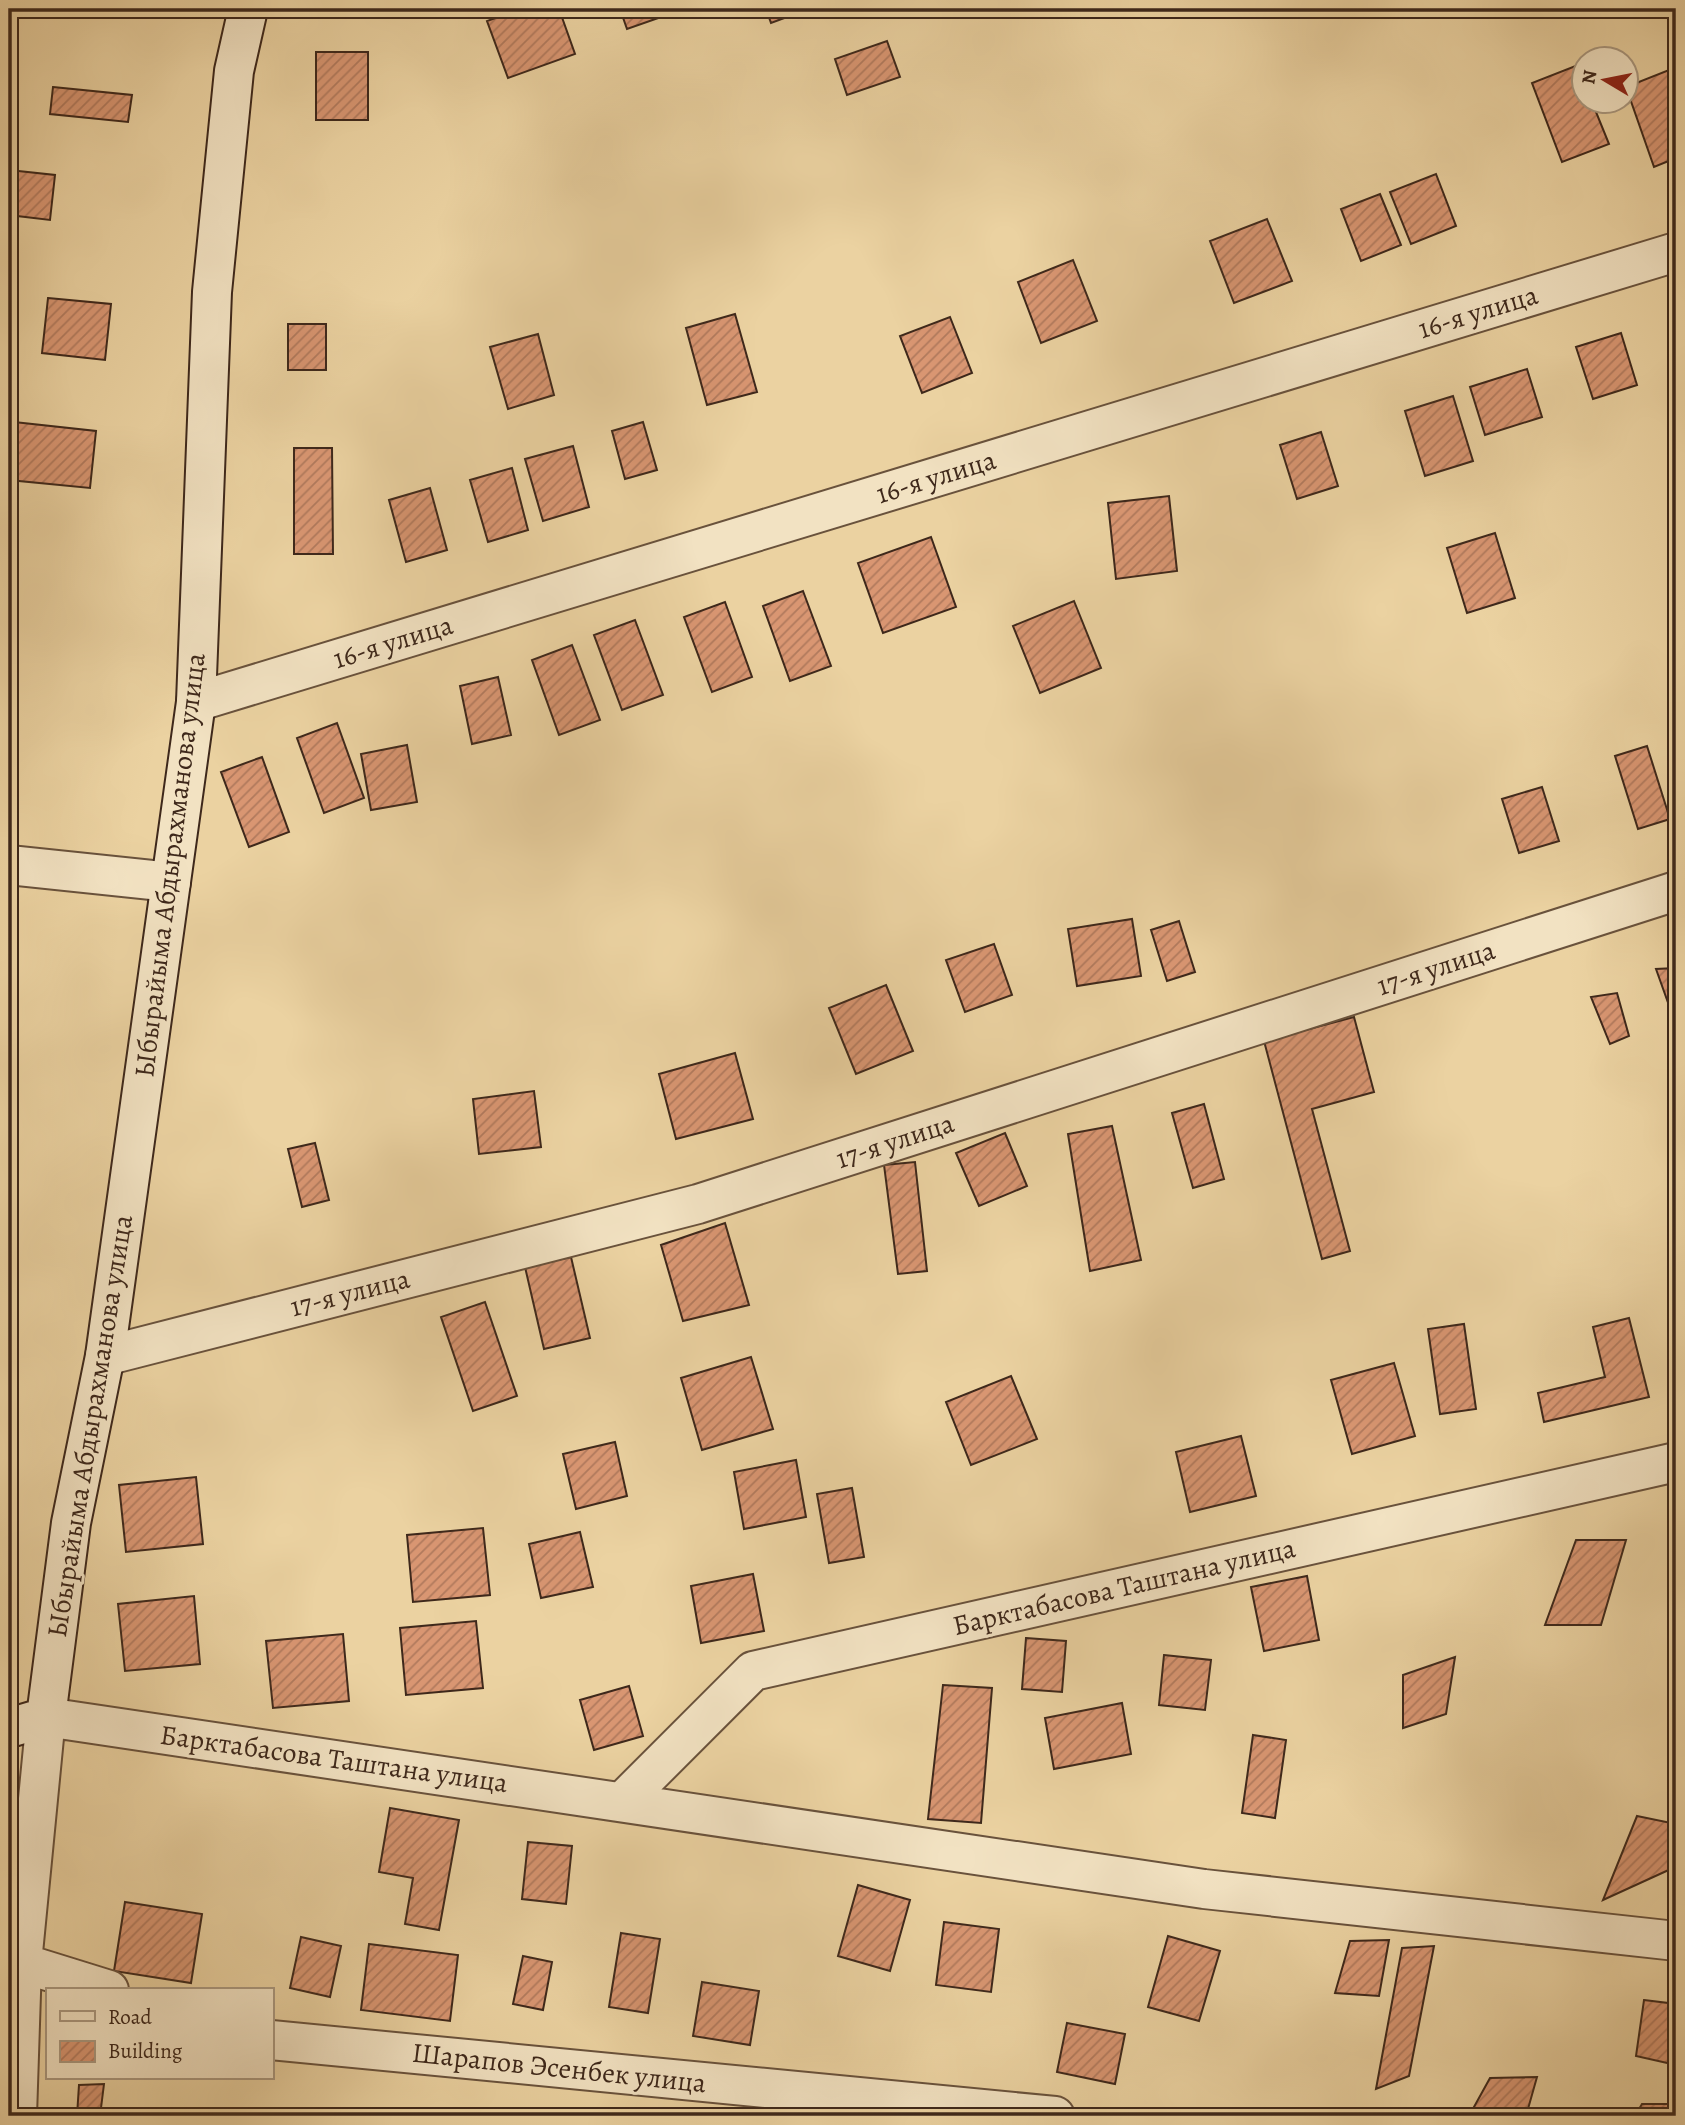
<svg xmlns="http://www.w3.org/2000/svg" width="1685" height="2125" viewBox="0 0 1685 2125" font-family="Alegreya,serif">
<style>
.building{fill:url(#building-hatch);stroke:#3e281b;stroke-width:2}
.lines{fill:none;stroke-linecap:round;stroke-linejoin:round}
.street-casing{stroke:#69523c;stroke-width:42}
.secondary-casing{stroke:#3e281b;stroke-width:42}
.street{stroke:#f2e2c2;stroke-width:38}
.secondary{stroke:#f2e2c2;stroke-width:38}
.labels{text-anchor:middle;dominant-baseline:central;stroke-width:6;stroke-linejoin:round;paint-order:stroke}
.street-label{font-size:28px;fill:#3e281b;stroke:#f2e2c2}
</style>
<defs>
<pattern id="building-hatch" width="6" height="6" patternUnits="userSpaceOnUse" patternTransform="scale(1.75)"><rect width="6" height="6" fill="#d99672"/><path d="M-1 1l2-2M0 6l6-6M5 7l2-2" fill="none" stroke="#b17a5d"/></pattern>
</defs>
<rect width="100%" height="100%" fill="#ebd2a1"/>
<filter id="stains"><feTurbulence type="fractalNoise" baseFrequency=".00286" numOctaves="4"/><feColorMatrix values="0 0 0 0 .2 0 0 0 0 .09 0 0 0 0 .02 0 0 0 .5 -.17"/></filter>
<radialGradient id="worn" r=".72"><stop offset=".6" stop-color="#630" stop-opacity="0"/><stop offset="1" stop-color="#630" stop-opacity=".3"/></radialGradient>
<path class="building" d="M521,9H559L575,54L508,78L487,21Z
M620,9H684L627,29Z
M766,9H805L806,10L771,23Z
M887,41L900,77L847,95L835,59Z
M316,52H368V120H316Z
M1578,65L1584,79V102H1592L1609,144L1562,162L1532,83Z
M1669,70L1676,88V158L1654,167L1626,87Z
M53,87L132,95L128,122L50,114Z
M9,170L55,175L50,220L9,215Z
M1436,174L1456,226L1411,244L1390,192Z
M1380,194L1401,245L1361,261L1341,209Z
M1267,219L1292,281L1234,303L1210,241Z
M1073,260L1097,321L1041,343L1018,282Z
M48,298L111,304L105,360L42,353Z
M735,314L757,392L707,405L686,328Z
M950,317L972,373L922,393L900,336Z
M288,324H326V370H288Z
M1621,333L1637,385L1593,399L1576,347Z
M538,334L554,395L508,409L490,347Z
M1527,369L1542,417L1485,435L1470,387Z
M1453,396L1473,461L1425,476L1405,411Z
M14,422L96,431L90,488L9,480Z
M643,422L657,470L625,479L612,431Z
M1321,432L1338,486L1297,499L1280,445Z
M573,446L589,507L543,521L525,459Z
M294,448H332L333,554H294Z
M512,468L528,530L488,542L470,480Z
M430,488L447,550L406,562L389,500Z
M1169,496L1177,571L1116,579L1108,503Z
M1495,533L1515,598L1467,613L1447,548Z
M931,537L956,607L883,633L858,563Z
M803,591L831,666L790,681L763,606Z
M1074,601L1101,668L1040,693L1013,626Z
M725,602L752,677L712,692L684,617Z
M635,620L663,695L622,710L594,635Z
M572,645L600,720L559,735L532,660Z
M498,677L511,735L472,744L460,686Z
M337,723L364,798L324,813L297,738Z
M407,745L417,802L371,810L361,754Z
M1647,746L1670,819L1638,829L1615,756Z
M262,757L289,832L249,847L221,772Z
M1542,787L1559,841L1519,853L1502,799Z
M1132,919L1141,976L1077,986L1068,929Z
M1179,921L1195,972L1167,981L1151,930Z
M994,944L1012,995L965,1012L946,960Z
M1676,968V1025L1656,969Z
M886,985L913,1051L856,1074L829,1008Z
M1617,993L1629,1036L1610,1044L1591,997Z
M1354,1017L1374,1092L1312,1109L1350,1251L1322,1259L1264,1041Z
M735,1053L753,1119L676,1139L659,1074Z
M534,1091L541,1147L479,1154L473,1099Z
M1204,1104L1224,1179L1193,1188L1172,1113Z
M1112,1126L1141,1260L1090,1271L1068,1134Z
M1005,1133L1027,1186L979,1206L956,1153Z
M315,1143L329,1200L302,1207L288,1149Z
M915,1162L927,1271L898,1274L884,1165Z
M725,1223L749,1305L683,1321L661,1245Z
M571,1257L590,1338L544,1349L525,1267Z
M485,1302L517,1396L473,1411L441,1317Z
M1629,1318L1649,1397L1544,1422L1538,1393L1605,1377L1593,1327Z
M1464,1324L1476,1409L1440,1414L1428,1329Z
M751,1357L773,1429L702,1450L681,1378Z
M1394,1363L1415,1436L1352,1454L1331,1380Z
M1011,1376L1037,1439L971,1465L946,1402Z
M1241,1436L1256,1496L1190,1512L1176,1452Z
M615,1442L627,1496L576,1509L563,1454Z
M796,1460L806,1517L744,1529L734,1472Z
M196,1477L203,1544L126,1552L119,1485Z
M852,1488L864,1557L829,1563L817,1494Z
M483,1528L490,1595L413,1602L407,1535Z
M580,1532L593,1587L541,1598L529,1544Z
M1576,1540H1626L1601,1625H1545Z
M753,1574L764,1631L701,1643L691,1586Z
M1307,1576L1319,1640L1264,1651L1251,1587Z
M194,1596L200,1664L125,1671L118,1604Z
M476,1621L483,1688L406,1695L400,1628Z
M343,1634L349,1701L273,1708L266,1641Z
M1026,1638L1066,1641L1062,1692L1022,1689Z
M1164,1655L1211,1660L1205,1710L1159,1705Z
M1455,1657L1446,1714L1403,1728V1675Z
M943,1685L992,1688L981,1823L928,1819Z
M629,1686L643,1736L594,1750L580,1700Z
M1122,1703L1131,1754L1054,1769L1045,1718Z
M1253,1735L1286,1740L1275,1818L1242,1813Z
M390,1808L459,1820L439,1930L405,1924L413,1878L379,1872Z
M1637,1816L1676,1824L1673,1868L1603,1900Z
M528,1842L572,1846L566,1904L522,1899Z
M858,1885L910,1900L890,1971L838,1956Z
M125,1902L202,1914L191,1983L114,1971Z
M944,1922L999,1929L991,1992L936,1985Z
M621,1933L660,1939L648,2013L609,2007Z
M1168,1936L1220,1951L1199,2021L1148,2007Z
M301,1937L341,1946L330,1997L290,1988Z
M1389,1940L1379,1996L1335,1993L1350,1941Z
M369,1944L458,1955L450,2021L361,2010Z
M1434,1946L1409,2076L1376,2089L1402,1948Z
M523,1956L552,1962L543,2010L513,2004Z
M702,1982L759,1991L750,2045L693,2036Z
M1644,2000L1676,2004V2065L1636,2056Z
M1067,2023L1125,2034L1115,2084L1057,2072Z
M1537,2077L1526,2116H1469L1490,2078Z
M104,2084L100,2116H77L79,2085Z
M1642,2104H1676V2116H1635Z"/>
<g class="lines">
<g class="street-casing">
<path id="street" d="M196,702L1676,252
M9,865L171,882
M105,1356L698,1204L1676,891
M622,1802L753,1671L1676,1462
M22,1963L109,1990
M271,2040L1055,2116
M17,2116L22,1963L46,1717L1204,1889L1676,1941"/>
</g>
<g class="secondary-casing">
<path id="secondary" d="M9,1728L46,1717L71,1523L105,1356L196,702L212,292L234,71L248,9"/>
</g>
<use href="#street" class="street"/>
<use href="#secondary" class="secondary"/>
</g>
<g class="labels">
<g class="street-label">
<text transform="translate(1478 312) rotate(-17)">16-я улица</text>
<text transform="translate(936 477) rotate(-17)">16-я улица</text>
<text transform="translate(393 642) rotate(-17)">16-я улица</text>
<text transform="translate(170 865) rotate(-83)">Ыбырайыма Абдырахманова улица</text>
<text transform="translate(1436 968) rotate(-18)">17-я улица</text>
<text transform="translate(895 1141) rotate(-18)">17-я улица</text>
<text transform="translate(350 1293) rotate(-14)">17-я улица</text>
<text transform="translate(90 1426) rotate(-81)">Ыбырайыма Абдырахманова улица</text>
<text transform="translate(1124 1587) rotate(-13)">Барктабасова Таштана улица</text>
<text transform="translate(334 1759) rotate(8)">Барктабасова Таштана улица</text>
<text transform="translate(559 2068) rotate(6)">Шарапов Эсенбек улица</text>
</g>
</g>
<rect width="1685" height="2125" fill="none" stroke="#ebd2a1" stroke-width="35"/>
<rect x="10" y="10" width="1664" height="2104" fill="none" stroke="#3e281b" stroke-width="3.5"/>
<rect x="18" y="18" width="1650" height="2090" fill="none" stroke="#3e281b" stroke-width="2"/>
<rect x="46" y="1988" width="228" height="91" fill="#f2e2c2" stroke="#aa987f" stroke-width="2"/>
<rect x="60" y="2011" width="35" height="10" fill="#f2e2c2" stroke="#aa987f" stroke-width="2"/>
<text x="108" y="2024" font-size="21" fill="#3e281b">Road</text>
<rect x="60" y="2041" width="35" height="21" fill="url(#building-hatch)" stroke="#aa987f" stroke-width="2"/>
<text x="108" y="2058" font-size="21" fill="#3e281b">Building</text>
<g transform="translate(1605 80) rotate(280)"><circle r="33" fill="#f2e2c2" stroke="#aa987f" stroke-width="2"/>
<path d="M0-5L12 26L0 18L-12 26Z" fill="#8f2418"/>
<text y="-10" font-size="19" font-weight="bold" text-anchor="middle" fill="#3e281b">N</text>
</g>
<rect width="100%" height="100%" filter="url(#stains)"/>
<rect width="100%" height="100%" fill="url(#worn)"/>
</svg>
